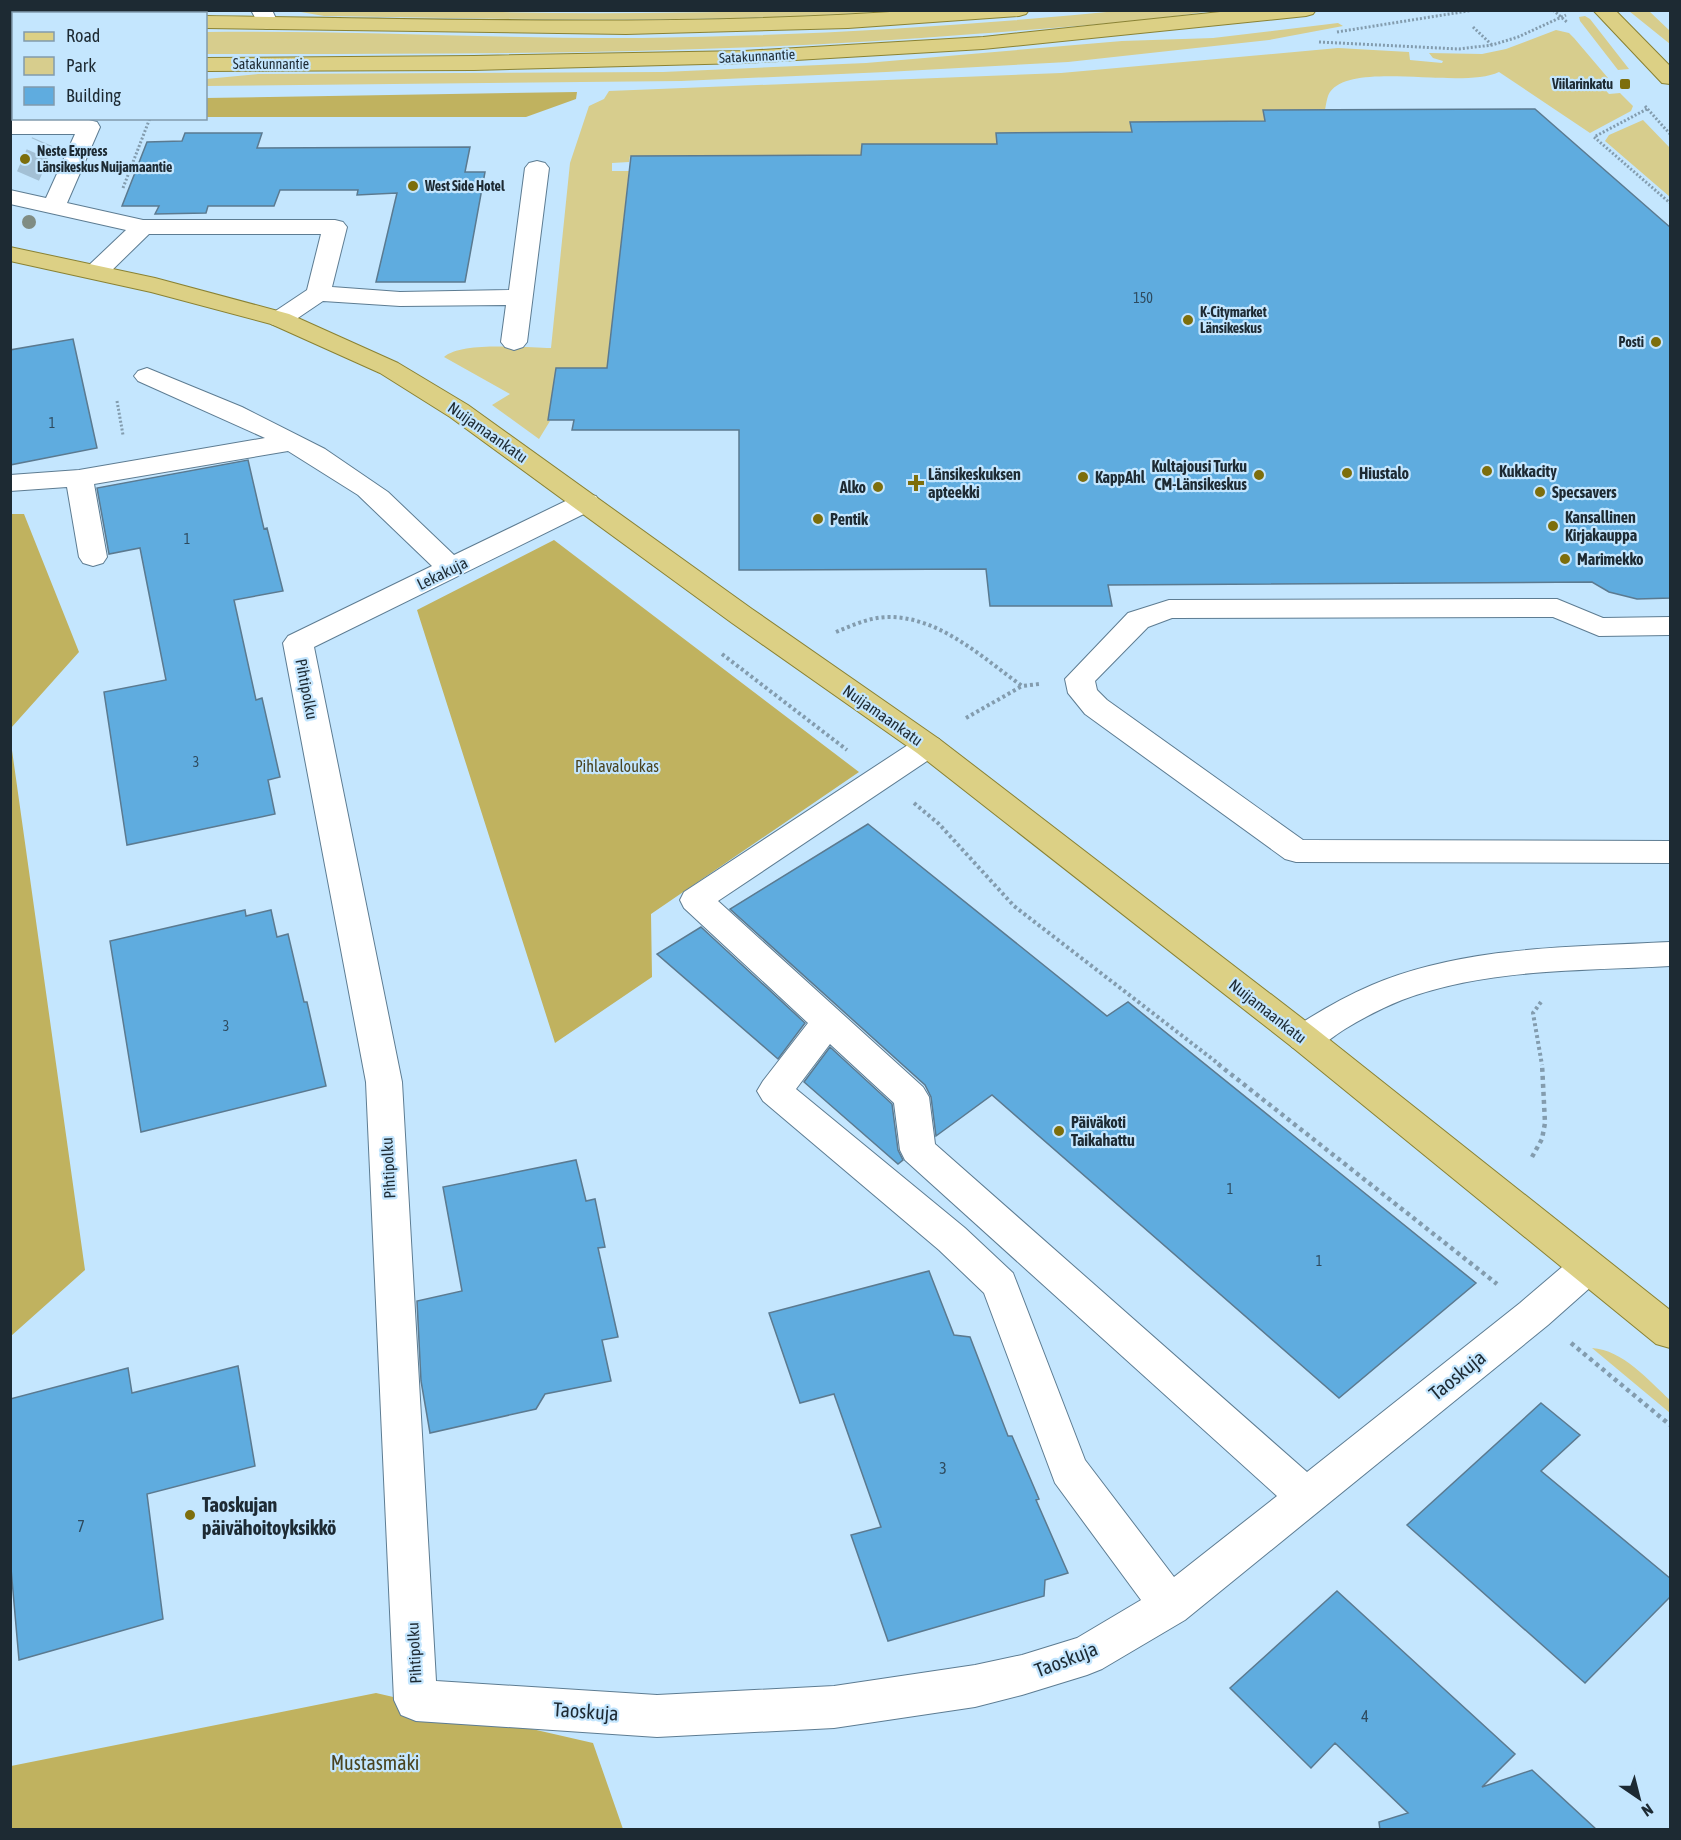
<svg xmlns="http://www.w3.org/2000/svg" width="1681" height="1840" viewBox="0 0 1681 1840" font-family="'Asap Condensed',sans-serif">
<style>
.green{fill:#d7cd8d}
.forest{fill:#c0b25f}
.building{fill:#5facdf;stroke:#5b7a90;stroke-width:1.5}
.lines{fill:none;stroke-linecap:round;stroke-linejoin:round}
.minor-tunnel{stroke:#a3c0d5;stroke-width:24;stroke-dasharray:24 12;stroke-linecap:butt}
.minor-casing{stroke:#5d7c92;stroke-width:2}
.major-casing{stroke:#8a8233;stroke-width:2}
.path-far2{stroke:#839cae;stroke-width:3;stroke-dasharray:2 2;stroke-linecap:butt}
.path-far1{stroke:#839cae;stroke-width:4;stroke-dasharray:3 3;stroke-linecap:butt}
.path{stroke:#839cae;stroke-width:4.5;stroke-dasharray:4 4;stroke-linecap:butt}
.minor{fill:#fff;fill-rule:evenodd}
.major{fill:#dcd085;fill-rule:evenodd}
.tree{fill:#808c83}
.poi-dot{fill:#7d6e0c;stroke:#c4e6fe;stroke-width:2}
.labels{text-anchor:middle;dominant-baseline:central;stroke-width:4.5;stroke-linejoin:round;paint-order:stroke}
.far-street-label{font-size:14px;fill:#1d2a33;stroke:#c4e6fe}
.far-poi-label{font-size:14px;font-weight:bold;fill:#1d2a33;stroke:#c4e6fe;text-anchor:start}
.number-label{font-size:14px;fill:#2e4a5e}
.street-label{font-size:16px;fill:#1d2a33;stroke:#c4e6fe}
.poi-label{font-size:16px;font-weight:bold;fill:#1d2a33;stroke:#c4e6fe;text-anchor:start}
.park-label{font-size:16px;fill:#49431f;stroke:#c4e6fe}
.near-number-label{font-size:16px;fill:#2e4a5e}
.near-street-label{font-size:20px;fill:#1d2a33;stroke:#c4e6fe}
.near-poi-label{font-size:20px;font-weight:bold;fill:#1d2a33;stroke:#c4e6fe;text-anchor:start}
.near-park-label{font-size:20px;fill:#49431f;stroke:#c4e6fe}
</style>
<rect width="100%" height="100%" fill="#c4e6fe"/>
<path class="green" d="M447,10C596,17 745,10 894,11C704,24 514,19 324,16L295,11Z
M1128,10L1211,11C1133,23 1053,28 974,34C718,55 462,54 206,54V32C351,30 496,39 642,38C804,36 966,26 1128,10Z
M1629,11H1649L1670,31V44Z
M1585,16L1590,19L1629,69L1618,70L1580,21L1579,17Z
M1338,23L1343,26L1269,40L1068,62L886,72L681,81L206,86V79L258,74L663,72L866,63L1122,41L1213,38Z
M1556,30L1569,33L1574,38L1608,78L1596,80L1609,94L1620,93L1633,106L1631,111L1590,133L1499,72C1461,90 1354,60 1330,92C1327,96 1326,105 1325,110L1265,121L1131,122L1132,132L996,134L997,144H862L861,155L630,156L629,162L612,163V171H629L607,368H556L548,420L550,421L539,439L492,405L510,394L444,357C462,341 525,348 551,348L570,163L589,106L604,99L609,91L1061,73L1338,48L1409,52L1410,60L1442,63L1443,61L1433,58L1429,53L1482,54L1506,49Z
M1643,120L1670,148V197L1605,141L1609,135Z
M1592,1348C1623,1350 1648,1380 1670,1400V1413Z"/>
<path class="forest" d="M577,92L576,99L526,117H206V98Z
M11,514H24L79,652L11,728Z
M554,540L859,772L651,914L652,977L555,1043L417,610Z
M10,736L85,1270L11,1336H10Z
M376,1693L593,1743L623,1829L11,1830V1766Z"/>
<path class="building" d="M1535,109L1671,228V598L1637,599L1609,592L1592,582L1108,585L1112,606H990L986,569L739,570V430H572L574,420H548L556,368H607L631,156L861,155L862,144H997L996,133L1132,132L1130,122L1265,121L1263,110Z
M185,133H262L257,148L470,147L465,172H485L465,282H376L397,193L357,195L358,190H280L274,206H208L206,213L155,214L159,206H122L147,142L182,141Z
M73,339L97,448L10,465V350Z
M248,460L264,529L267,528L283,591L234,600L256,700L262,698L280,777L268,780L275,814L127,845L104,692L166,680L140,548L109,554L97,488Z
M868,824L1107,1016L1128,1002L1476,1283L1339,1398L992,1095L936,1136L931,1097L925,1085L730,909Z
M245,910L246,916L271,910L277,937L288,934L304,1002H307L326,1086L141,1132L110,941Z
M701,927L805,1023L778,1059L657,954Z
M830,1047L892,1104L898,1150L903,1160L898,1164L804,1082Z
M576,1160L586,1201L595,1199L605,1247L598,1248L618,1337L602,1340L611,1381L545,1394L536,1409L430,1433L421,1381L417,1301L462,1291L443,1187Z
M929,1271L954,1335L970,1337L1008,1436H1012L1039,1499L1036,1500L1068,1573L1045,1580L1044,1596L888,1641L851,1535L881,1527L834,1394L800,1403L769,1313Z
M238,1366L255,1466L147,1494L163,1619L19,1660L10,1557V1399L128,1368L132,1393Z
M1541,1403L1580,1435L1541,1471L1671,1579V1596L1585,1683L1407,1525Z
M1337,1591L1515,1754L1482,1787L1532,1770L1597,1830H1380L1379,1822L1408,1813L1335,1743L1311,1768L1230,1688Z"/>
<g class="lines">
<path class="minor-tunnel" d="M28,176L43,142"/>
<g class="minor-casing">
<path id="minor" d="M251,10H272L278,23L274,27L267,29L260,27Z
M10,120H89L97,122L100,127L67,203L143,220H335L343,222L347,227L332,287L400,292L509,290L525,168L529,163L537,161L545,163L549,168L527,342L523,347L514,350L505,347L501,342L506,305L400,306L323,301L289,324L280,327L271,324L267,319L271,314L307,290L321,234H149L105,277L96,279L87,277L84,272L87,267L126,230L10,204V190L46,198L75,134H10Z
M147,368L242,407L325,449L388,492L454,555L576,496L586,494L596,496L600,502L596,508L314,647L402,1082L436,1681L657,1695L834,1686L975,1665L1022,1655L1077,1638L1141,1600L1055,1483L984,1293L939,1250L763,1101L757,1091L763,1081L808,1023L684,908L680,900L684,892L917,739L928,736L939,739L943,746L939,753L718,901L923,1087L929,1097L935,1144L1307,1472L1520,1303L1575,1256L1588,1251L1601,1256L1607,1267L1601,1278L1548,1325L1185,1620L1102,1669L1087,1675L1022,1695L975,1707L834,1728L657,1737L416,1721L401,1715L394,1700L366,1082L283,643L288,636L432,566L358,495L288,451L94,484L107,557L103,563L93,566L83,563L79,557L67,487L10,491V475L79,470L265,438L138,381L134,376L138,371ZM830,1044L894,1103L900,1150L905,1160L1277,1496L1174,1577L1085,1460L1013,1273L965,1228L796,1089Z
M1557,599L1603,618L1670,617V635L1599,636L1553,617L1172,618L1148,627L1095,681L1097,690L1107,700L1303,840L1670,841V863L1296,862L1285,859L1085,714L1068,693L1065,679L1128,613L1169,600Z
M1670,942V966C1582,971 1486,968 1402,1000C1382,1008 1363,1018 1345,1029C1333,1036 1319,1050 1305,1051C1301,1051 1296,1049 1292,1047L1287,1038L1292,1029C1318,1012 1344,997 1372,985C1465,946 1571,947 1670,942Z"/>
</g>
<g class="major-casing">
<path id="major" d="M922,10H1029L1026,14L1019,16L848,28L626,34L206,28V16C445,19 683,27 922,10Z
M1239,10H1316L1313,14L1306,16L983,49L744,63L474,70L206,71V58L474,56L744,51L983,37Z
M1593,10H1615L1670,66V84L1662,83Z
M10,13L17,14H14V25H10Z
M10,59H14V73H10Z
M10,247L155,278L289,314L398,363L468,405L752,609L939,739L1316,1029L1670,1310V1348L1656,1344L1292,1047L917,753L732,623L450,417L380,373L271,324L151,292L10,261Z"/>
</g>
<path class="path-far2" d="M1553,10L1568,23
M1473,27L1492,45
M1337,32L1474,10
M1319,42L1459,49L1492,45L1518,37L1566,15
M1645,106L1670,134
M1647,109L1594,137L1670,203
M123,188L150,118
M117,401L123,435"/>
<path class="path-far1" d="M836,632C853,625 870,617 889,617C940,617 983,658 1022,686L1039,684
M722,654L847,750
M966,718L1022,686
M914,803L939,824L1014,906L1220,1065
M1541,1002L1533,1013L1542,1065"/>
<path class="path" d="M1218,1064L1497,1284
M1532,1157L1542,1139L1545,1123L1542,1064
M1571,1343L1670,1425"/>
<use href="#minor" class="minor"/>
<use href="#major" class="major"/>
</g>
<circle class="tree" cx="29" cy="222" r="7"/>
<g class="poi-dot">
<rect x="1619" y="78" width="12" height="12" rx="3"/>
<circle cx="25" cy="159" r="6"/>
<circle cx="413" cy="186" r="6"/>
<circle cx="1188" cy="320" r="6"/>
<circle cx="1656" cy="342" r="6"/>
<circle cx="1487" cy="471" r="6"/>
<circle cx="1347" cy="473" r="6"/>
<circle cx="1259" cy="475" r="6"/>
<circle cx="1083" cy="477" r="6"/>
<path d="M913 474h6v6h6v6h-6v6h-6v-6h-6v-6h6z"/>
<circle cx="878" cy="487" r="6"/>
<circle cx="1540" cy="492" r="6"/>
<circle cx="818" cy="519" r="6"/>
<circle cx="1553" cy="526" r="6"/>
<circle cx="1565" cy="559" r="6"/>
<circle cx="1059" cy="1131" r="6"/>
<circle cx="190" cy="1515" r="6"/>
</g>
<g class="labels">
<g class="far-street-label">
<text transform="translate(757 56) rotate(-3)">Satakunnantie</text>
<text x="271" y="64">Satakunnantie</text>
</g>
<g class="far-poi-label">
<text x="1613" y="84" text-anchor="end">Viilarinkatu</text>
<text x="37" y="151">Neste Express<tspan x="37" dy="16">Länsikeskus Nuijamaantie</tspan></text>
<text x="425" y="186">West Side Hotel</text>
<text x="1200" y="312">K-Citymarket<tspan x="1200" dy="16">Länsikeskus</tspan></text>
<text x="1644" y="342" text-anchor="end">Posti</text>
</g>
<g class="number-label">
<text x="1143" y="298">150</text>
<text x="52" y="423">1</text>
<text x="187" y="539">1</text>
<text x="196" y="762">3</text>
<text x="226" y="1026">3</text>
<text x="1230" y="1189">1</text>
<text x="1319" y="1261">1</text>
</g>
<g class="street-label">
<text transform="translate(488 432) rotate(35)">Nuijamaankatu</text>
<text transform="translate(442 573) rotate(-26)">Lekakuja</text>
<text transform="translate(307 689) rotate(79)">Pihtipolku</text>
<text transform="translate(883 715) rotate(35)">Nuijamaankatu</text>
<text transform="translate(1268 1011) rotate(38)">Nuijamaankatu</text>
<text transform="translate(388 1168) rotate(-93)">Pihtipolku</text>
<text transform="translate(414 1653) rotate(-93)">Pihtipolku</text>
</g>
<g class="poi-label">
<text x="1247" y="466" text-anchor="end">Kultajousi Turku<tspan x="1247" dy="18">CM-Länsikeskus</tspan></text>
<text x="1499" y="471">Kukkacity</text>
<text x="1359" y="473">Hiustalo</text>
<text x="928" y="474">Länsikeskuksen<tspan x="928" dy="18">apteekki</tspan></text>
<text x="1095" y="477">KappAhl</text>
<text x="866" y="487" text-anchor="end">Alko</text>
<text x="1552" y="492">Specsavers</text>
<text x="1565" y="517">Kansallinen<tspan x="1565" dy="18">Kirjakauppa</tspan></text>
<text x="830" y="519">Pentik</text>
<text x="1577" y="559">Marimekko</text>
<text x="1071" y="1122">Päiväkoti<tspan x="1071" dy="18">Taikahattu</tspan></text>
</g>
<g class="park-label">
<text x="617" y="766">Pihlavaloukas</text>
</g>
<g class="near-number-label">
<text x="943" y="1468">3</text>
<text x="81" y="1526">7</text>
<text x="1365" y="1716">4</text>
</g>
<g class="near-street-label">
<text transform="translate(1457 1375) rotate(-39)">Taoskuja</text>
<text transform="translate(1066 1659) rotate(-21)">Taoskuja</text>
<text transform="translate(586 1711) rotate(4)">Taoskuja</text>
</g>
<g class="near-poi-label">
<text x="202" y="1504">Taoskujan<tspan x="202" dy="23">päivähoitoyksikkö</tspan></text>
</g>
<g class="near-park-label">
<text x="375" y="1762">Mustasmäki</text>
</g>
</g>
<rect width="1681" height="1840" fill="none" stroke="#1d2a33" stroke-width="24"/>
<rect x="12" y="12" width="195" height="108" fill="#c4e6fe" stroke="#819bad" stroke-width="1.5"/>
<rect x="24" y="32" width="30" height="9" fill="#dcd085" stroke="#819bad" stroke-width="1.5"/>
<text x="66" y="42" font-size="18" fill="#1d2a33">Road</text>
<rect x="24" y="57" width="30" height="18" fill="#d7cd8d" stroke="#819bad" stroke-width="1.5"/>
<text x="66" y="72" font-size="18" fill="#1d2a33">Park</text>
<rect x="24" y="87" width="30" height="18" fill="#5facdf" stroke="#819bad" stroke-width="1.5"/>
<text x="66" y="102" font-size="18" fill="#1d2a33">Building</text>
<g transform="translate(1639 1798) rotate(145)" stroke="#c4e6fe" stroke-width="4.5" paint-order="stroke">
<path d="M0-4.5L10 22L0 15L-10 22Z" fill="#1d2a33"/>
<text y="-9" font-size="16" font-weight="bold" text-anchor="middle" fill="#1d2a33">N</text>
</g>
</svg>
